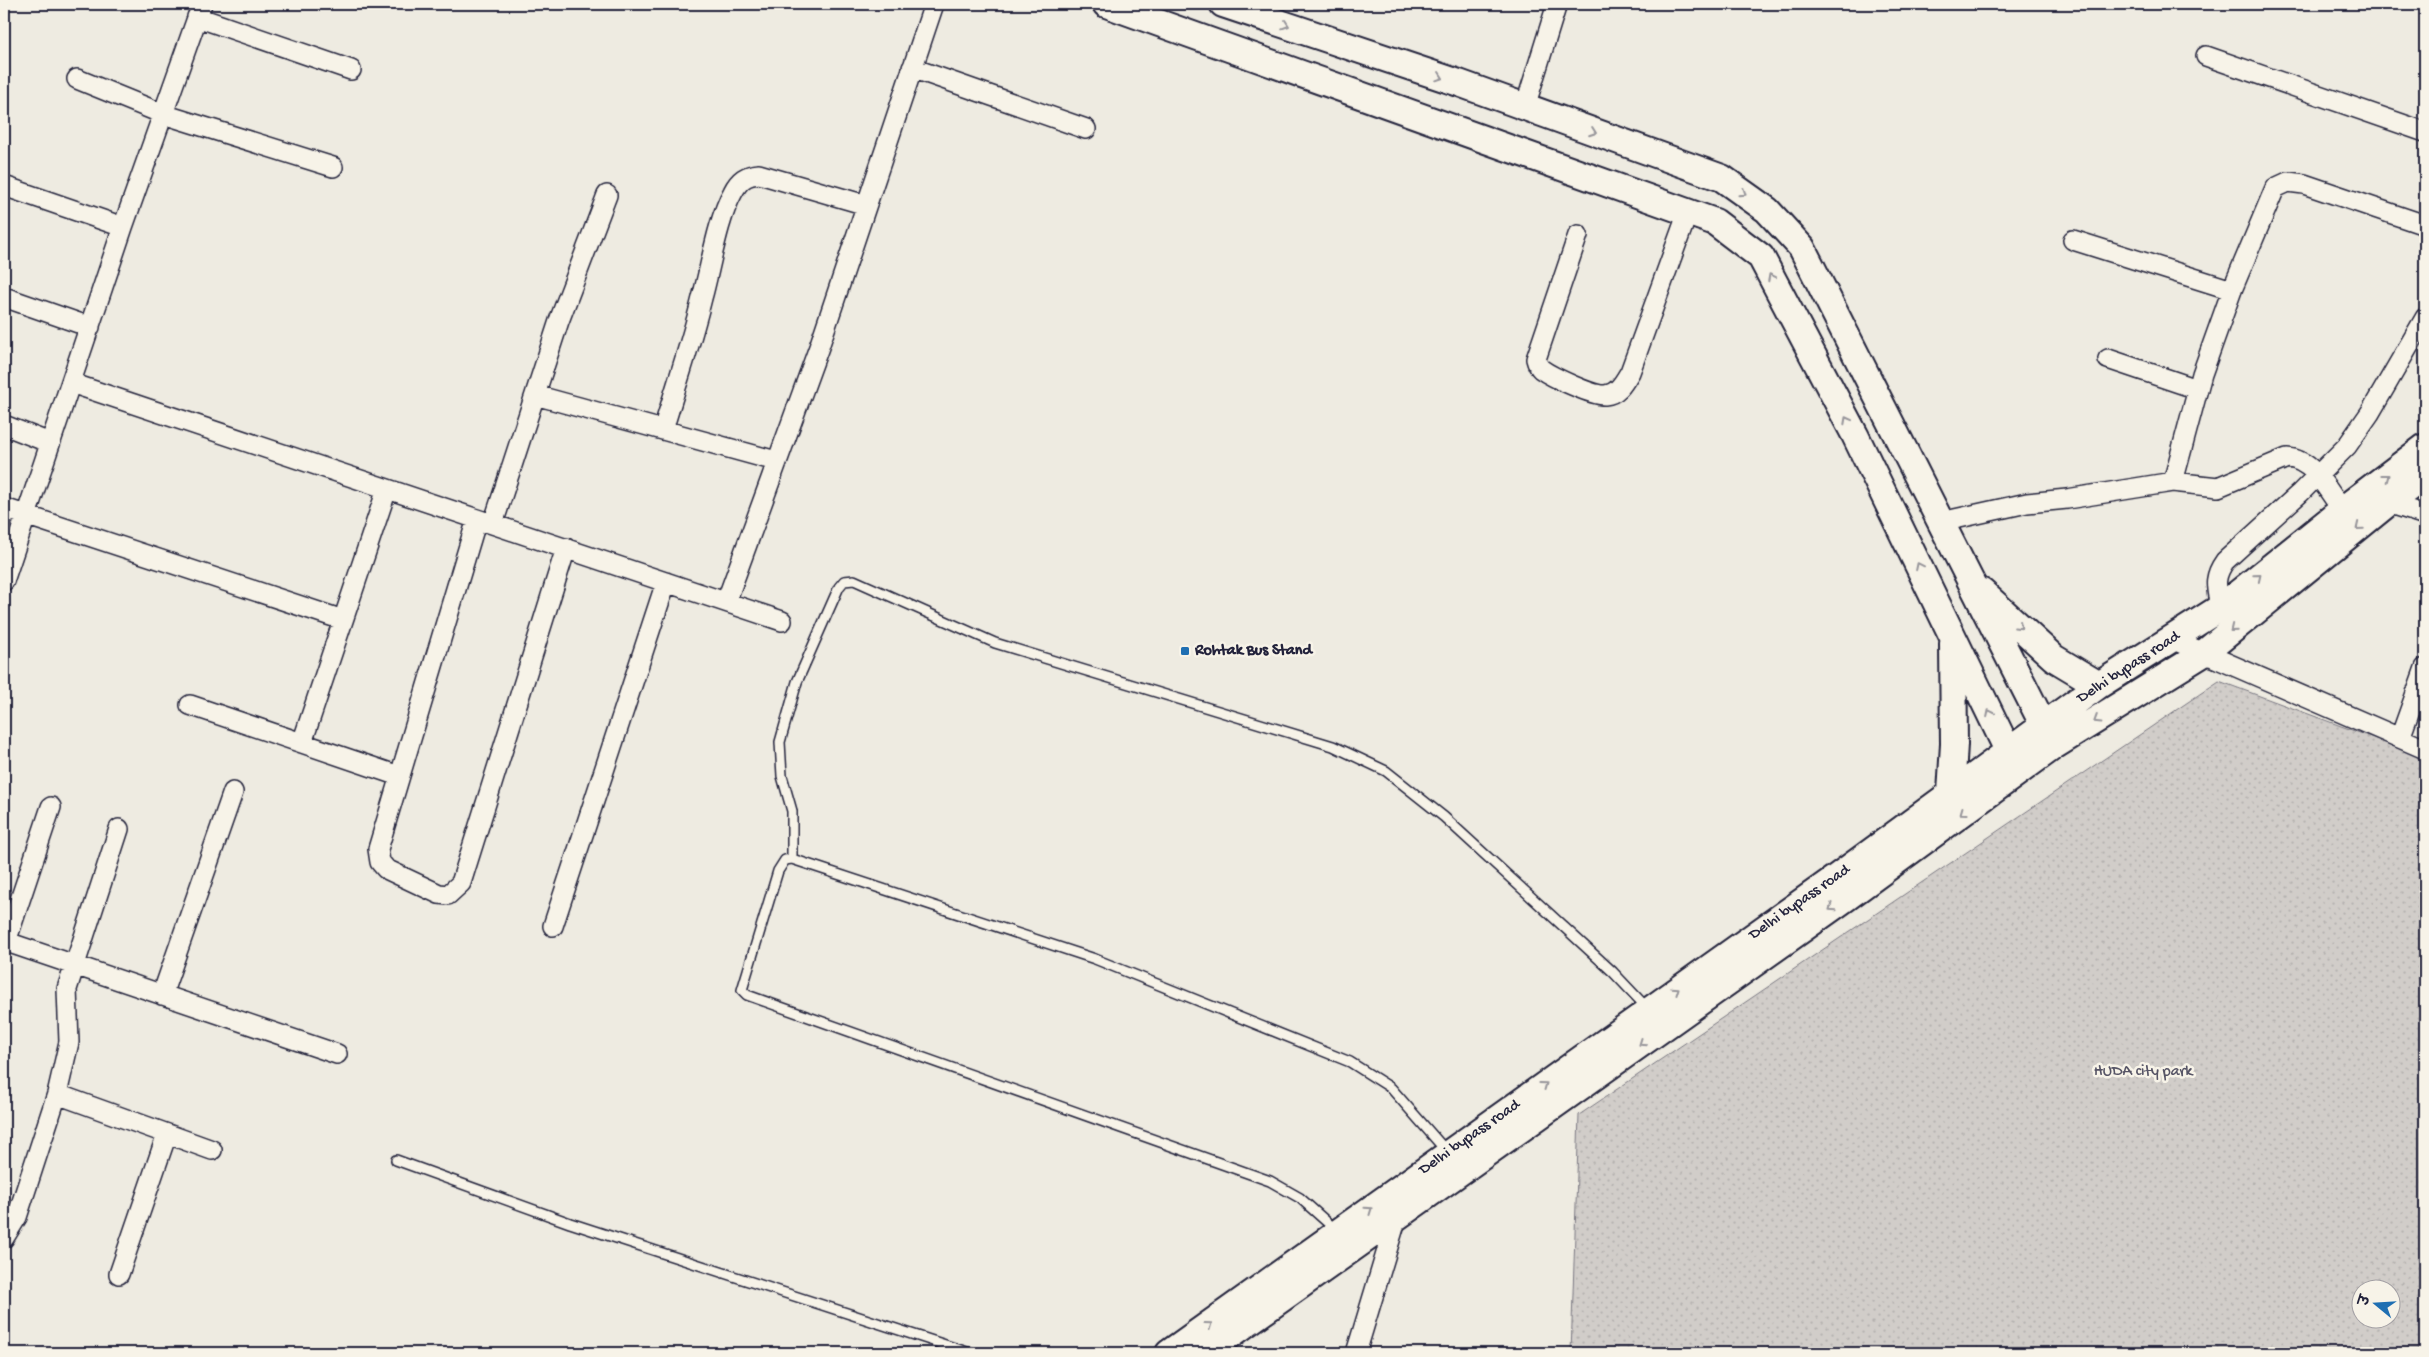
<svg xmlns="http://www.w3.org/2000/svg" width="2429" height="1357" viewBox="0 0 2429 1357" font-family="'Gochi Hand','Playpen Sans Deva',sans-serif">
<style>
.park{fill:url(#park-dots);stroke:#7a7882;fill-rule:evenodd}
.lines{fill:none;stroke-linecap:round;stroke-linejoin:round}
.lane-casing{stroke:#22223b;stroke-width:12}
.street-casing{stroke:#22223b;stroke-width:22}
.secondary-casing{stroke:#22223b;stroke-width:30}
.lane{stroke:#f7f3e8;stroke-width:9}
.street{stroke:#f7f3e8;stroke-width:19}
.secondary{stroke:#f7f3e8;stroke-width:26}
.oneway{stroke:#97959a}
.poi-dot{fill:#1f6fb2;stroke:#f7f3e8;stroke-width:2}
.labels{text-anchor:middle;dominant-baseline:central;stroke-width:5;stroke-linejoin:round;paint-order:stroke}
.poi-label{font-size:16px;font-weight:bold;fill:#22223b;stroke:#f7f3e8;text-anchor:start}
.street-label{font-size:16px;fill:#22223b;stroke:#f7f3e8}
.park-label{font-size:16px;fill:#575566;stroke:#f7f3e8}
</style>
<defs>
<pattern id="park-dots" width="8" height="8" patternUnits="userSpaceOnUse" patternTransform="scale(1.25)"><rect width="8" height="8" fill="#d1cdc9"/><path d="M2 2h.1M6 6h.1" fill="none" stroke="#b3b0ae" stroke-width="1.8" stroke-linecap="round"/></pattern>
</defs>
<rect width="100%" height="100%" fill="#eeebe1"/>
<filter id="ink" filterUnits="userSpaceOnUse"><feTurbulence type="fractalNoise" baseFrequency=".02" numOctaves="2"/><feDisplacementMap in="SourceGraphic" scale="10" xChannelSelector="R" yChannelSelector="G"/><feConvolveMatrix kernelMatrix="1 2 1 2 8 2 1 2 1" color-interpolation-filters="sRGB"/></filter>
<g filter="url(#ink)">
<path class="park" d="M2219,681L2425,757V1353H1571L1579,1115ZM2362,1290H2392V1320H2362Z"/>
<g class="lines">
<g class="lane-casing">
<path id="lane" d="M792,859V811L782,776L780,742L797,682L839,587L844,581L854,580L995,643L1333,746L1386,771L1444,817L1613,972L1648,1009
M396,1160L570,1223L970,1353
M1337,1231L1300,1198L1270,1181L747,995L742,990L778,871L785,860L792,859L1095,959L1350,1062L1391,1088L1448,1153"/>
</g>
<g class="street-casing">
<path id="street" d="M197,17L351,70
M2206,56L2425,132
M912,68L1086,129
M77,79L163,114L333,167
M1525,107L1557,4
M4,186L123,227
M1578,235L1536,359C1537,363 1538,366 1541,369C1552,377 1593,396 1605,395C1618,394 1624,382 1630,372L1688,212
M2073,240L2232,290
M4,297L90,327
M2108,359L2197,389
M71,383L782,621
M535,395L776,461
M4,425L50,443
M663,430C676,386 691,343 702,298C711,266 717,221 733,192C739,180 746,175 759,174L866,205
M2173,482L2218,487L2287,458C2313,459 2328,491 2342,510
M2388,503L2425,515
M4,508L343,620
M477,519L378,849L380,862L386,869L439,894L448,895L461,883L566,548
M1941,522L2027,503L2067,499L2173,482L2202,374L2232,290L2275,188L2288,182L2304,184L2425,225
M493,524L559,321L607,195
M4,581L123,227L202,4
M726,602L819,347L934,4
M2220,608C2217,588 2212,579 2225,561L2300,493L2347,446L2370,413L2425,318
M2174,640L2425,749
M190,705L399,776
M2400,738L2425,668
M302,743L387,489
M553,926L666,582
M4,941L337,1054
M6,942L51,807
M162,995L233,792
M57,1094L212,1150
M4,1238L17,1217L57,1094L69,1042L67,989L119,829
M119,1274L167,1134
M1356,1353L1397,1217"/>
</g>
<g class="secondary-casing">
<path id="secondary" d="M1106,4L1715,222L1761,257L1855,435L2016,767
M1223,4L1459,83L1722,178L1767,210L1802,248L2051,740
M1982,592L2054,658L2099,685
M1951,793L1954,744L1953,644
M1169,1353L1834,879L2099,685L2220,608L2342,510L2425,447
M1205,1353L1846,898L2054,746L2204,653L2388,503L2425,476"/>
</g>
<use href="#lane" class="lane"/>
<use href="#street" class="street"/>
<use href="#secondary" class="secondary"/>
</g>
<defs><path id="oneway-chevron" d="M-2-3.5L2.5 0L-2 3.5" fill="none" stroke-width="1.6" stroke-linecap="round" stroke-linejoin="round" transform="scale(1.25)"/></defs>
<g class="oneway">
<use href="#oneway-chevron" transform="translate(1286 25) rotate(19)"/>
<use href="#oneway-chevron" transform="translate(1440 77) rotate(19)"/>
<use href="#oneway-chevron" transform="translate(1593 132) rotate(20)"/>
<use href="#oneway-chevron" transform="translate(1743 193) rotate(34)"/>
<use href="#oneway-chevron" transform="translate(1771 277) rotate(-118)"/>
<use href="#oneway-chevron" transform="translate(1847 420) rotate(-118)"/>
<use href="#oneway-chevron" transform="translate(2386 477) rotate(-37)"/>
<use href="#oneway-chevron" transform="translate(2359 527) rotate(141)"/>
<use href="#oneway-chevron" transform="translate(1919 566) rotate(-116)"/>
<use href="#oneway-chevron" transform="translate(2258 577) rotate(-39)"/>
<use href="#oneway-chevron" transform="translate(2019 626) rotate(43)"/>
<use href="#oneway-chevron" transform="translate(2233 629) rotate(141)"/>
<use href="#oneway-chevron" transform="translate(1990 713) rotate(-116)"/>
<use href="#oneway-chevron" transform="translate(2097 720) rotate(148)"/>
<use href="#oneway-chevron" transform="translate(1963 812) rotate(144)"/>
<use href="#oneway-chevron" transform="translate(1832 908) rotate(145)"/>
<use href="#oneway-chevron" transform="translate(1676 990) rotate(-35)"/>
<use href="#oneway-chevron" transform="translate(1642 1043) rotate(145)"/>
<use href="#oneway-chevron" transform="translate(1544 1085) rotate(-36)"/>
<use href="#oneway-chevron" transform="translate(1369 1210) rotate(-35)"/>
<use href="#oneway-chevron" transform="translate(1209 1325) rotate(-36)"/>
</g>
</g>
<rect class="poi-dot" x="1180" y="646" width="10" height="10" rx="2.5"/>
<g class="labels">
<g class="poi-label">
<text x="1195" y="651">Rohtak Bus Stand</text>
</g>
<g class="street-label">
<text transform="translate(2129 668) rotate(-33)">Delhi bypass road</text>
<text transform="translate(1800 903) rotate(-35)">Delhi bypass road</text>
<text transform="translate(1470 1138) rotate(-35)">Delhi bypass road</text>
</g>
<g class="park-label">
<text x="2143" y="1072">HUDA city park</text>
</g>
</g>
<rect width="2429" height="1357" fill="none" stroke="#f7f3e8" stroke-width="20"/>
<rect x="10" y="10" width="2409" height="1337" fill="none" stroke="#22223b" stroke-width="2" filter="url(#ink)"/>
<g transform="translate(2376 1304) rotate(288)"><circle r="24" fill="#f7f3e8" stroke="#a29fa3"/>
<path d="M0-4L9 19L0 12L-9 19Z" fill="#1f6fb2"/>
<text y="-8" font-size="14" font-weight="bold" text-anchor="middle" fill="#22223b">उ</text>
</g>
</svg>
